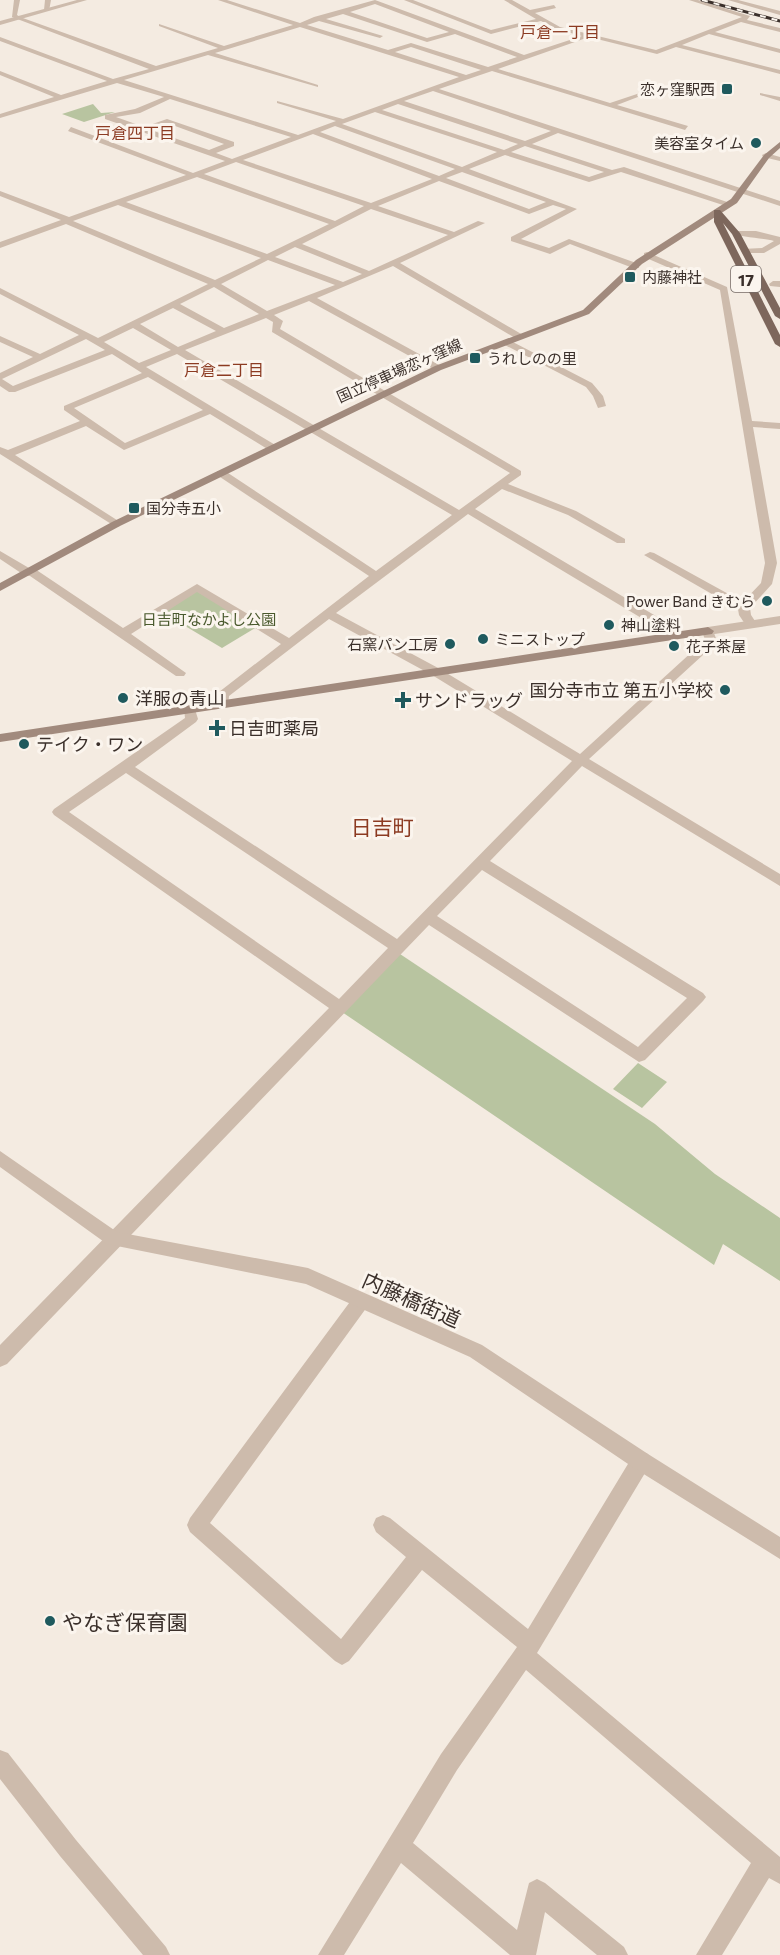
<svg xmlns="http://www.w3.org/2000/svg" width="780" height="1955" viewBox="0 0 780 1955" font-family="Commissioner,'Noto Sans JP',sans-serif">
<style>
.green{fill:#b8c4a0}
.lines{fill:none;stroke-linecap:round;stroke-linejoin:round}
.minor{fill:#cdbbac;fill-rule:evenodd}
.tertiary{fill:#cdbbac;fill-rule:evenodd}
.secondary{fill:#a18a7d;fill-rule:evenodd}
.primary{fill:#7d675c;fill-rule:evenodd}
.rail-casing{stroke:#3b302b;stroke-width:3}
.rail{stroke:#fbf5ee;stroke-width:2;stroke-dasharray:6;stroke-linecap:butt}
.poi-dot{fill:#1f5a5e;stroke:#fbf5ee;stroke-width:2}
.labels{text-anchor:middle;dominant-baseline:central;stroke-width:6;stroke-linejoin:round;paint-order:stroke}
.far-poi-label{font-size:15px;fill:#3b302b;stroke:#fbf5ee;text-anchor:start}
.far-street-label{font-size:15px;fill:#3b302b;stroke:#fbf5ee}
.far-park-label{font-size:15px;fill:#4a5a2e;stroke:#fbf5ee}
.far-neighbourhood-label{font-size:16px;fill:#8c3b22;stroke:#fbf5ee}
.shield{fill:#fbf5ee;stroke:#756b66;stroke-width:1.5}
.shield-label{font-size:16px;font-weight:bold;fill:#3b302b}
.poi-label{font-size:18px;fill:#3b302b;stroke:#fbf5ee;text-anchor:start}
.quarter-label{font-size:21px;fill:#8c3b22;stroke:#fbf5ee}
.near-street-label{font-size:21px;fill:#3b302b;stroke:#fbf5ee}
.near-poi-label{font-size:21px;fill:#3b302b;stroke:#fbf5ee;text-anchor:start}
</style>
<rect width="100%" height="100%" fill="#f4ebe1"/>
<path class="green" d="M93,104L101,113L115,112L84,122L62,114Z
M196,590L257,627L222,648L160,611Z
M397,952L655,1124L715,1174L780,1218V1281L723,1244L714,1265L342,1012Z
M638,1063L667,1082L642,1108L613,1089Z"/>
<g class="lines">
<path class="minor" d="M14,0H20L17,15L20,17L156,66L218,48L159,26V24L224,46L293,25L218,0H227L300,23L314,17L375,0L524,55L582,36L556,29L541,21L491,34L404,0H413L491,30L536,19L504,0H512L530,10L554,5L556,8L535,13L560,27L656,50L742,17L689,0H698L750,16L747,20L780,28V32L741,22L715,32L780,49V53L709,34L682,45L780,70V74L676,47L657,54L589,37L498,69L610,103L664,85V87L617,105L688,126L685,130L492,71L439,89L780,201V206L558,133L532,144L612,170L624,167L733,204L726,206L621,172L589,182L505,155L469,169L577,209L521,239L549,248L569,239L639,264V268H633L570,244L550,254L511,241V237L566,209L553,205L529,214L439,181L378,206L454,232L478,221L485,223L400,263L523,335V339H517L393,266L317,298L441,366V370H435L309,301L274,315L283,321L280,329L521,471V475L508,484L576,511L625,539V543H617L568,515L502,489L475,509L671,625L680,636L674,640L670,639L663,631L468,514L336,613L440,669L580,754L705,640L702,631L704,628H712L717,641L715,644L589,759L780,874V886L582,766L490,861L703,993L706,997L703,1001L645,1060L639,1062L429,925L7,1364L0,1367V1345L329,1008L54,815L52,812L54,809L185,718L184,709L186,706H194L198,719L196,722L135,767L397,939L572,761L432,675L329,619L229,696L228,707H220L217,695L219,692L281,644L197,592L131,634L186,673L184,676H176L30,576L24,575L0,559V551L29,568L35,569L123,628L197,584L289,638L369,576L217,475V471H225L376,571L452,515L177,354L146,367L277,446V450H269L210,414L124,450L86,426L15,455L120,522V526L116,527L0,454V447L8,450L80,421L64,410V406L142,373L112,354L15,392H9L0,386V373L33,357L0,342V336L40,354L79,335L0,294V288L98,338L208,284L66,224L0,248V242L61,220L0,196V191L69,217L186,175L68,131L71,127L193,173L225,161L105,119V115L135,109L164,97L117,83L0,118V114L54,97L0,75V71L61,95L107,81L0,41V37L113,79L149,69L12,17ZM375,4L449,32L427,38L350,12ZM343,14L427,42L455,34L517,57L488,67L411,43L388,50L307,25L319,21L380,38L383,36L326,19ZM300,27L459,77L343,119L277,101V103L336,121L298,135L124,80L208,55L318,87V85L215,53ZM411,47L481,70L466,75L395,52ZM433,91L551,131L525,141L404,101ZM170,99L291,137L232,159L216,153L234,146V142L167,119L144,127L116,117L140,113ZM398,104L518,144L504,150L382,110ZM375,112L497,152L462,167L342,124ZM167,123L224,144L209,150L151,130ZM335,126L455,169L439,176L320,132ZM313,134L432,179L371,203L243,160ZM525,146L604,172L589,177L511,152ZM236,162L364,206L335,221L204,174ZM462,172L546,202L529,209L446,178ZM197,177L329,224L267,254L126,202ZM118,205L261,258L215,280L73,221ZM371,209L448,235L369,271L302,244ZM295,247L362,274L343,282L275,257ZM268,260L335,285L267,311L221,284ZM214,287L259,314L224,328L180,304ZM173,308L216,331L178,347L140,324ZM266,318L273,322L272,332L510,473L459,510L185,350ZM133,328L171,350L139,363L104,342ZM86,339L105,350L13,386L2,379ZM148,377L203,410L125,443L74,408ZM126,773L388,948L339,999L69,812ZM482,870L687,998L638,1047L437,916Z
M45,0H51L49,11L44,10Z
M728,0H738L780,11V15Z
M766,153L780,157V161L763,157L762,155Z
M733,231H756L780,237V244L764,253H742V249L762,248L774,241C763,238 738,237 732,233Z
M647,252L727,287L752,421L780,423V429L753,427L777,563L772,584L750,608L751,615L757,624L755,627H747L739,615L738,609L644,555L650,552L654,553L743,602L761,583L765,563L720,290L644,257V253Z
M773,281H780V287L770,286L769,284Z
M503,340H509L592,383L603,396L606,406L598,408L593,396L586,387L503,344Z
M361,1293L367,1295L370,1301L367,1307L210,1523L341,1639L406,1557L376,1532L373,1525L376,1518L383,1515L390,1518L528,1629L634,1454L641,1451L648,1454L651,1461L648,1468L537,1653L780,1857V1884L769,1878L722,1955H696L751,1863L526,1670L457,1770L413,1843L517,1930L529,1883L537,1879L545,1883L624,1947L628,1955H597L545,1912L536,1955H510L401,1863L344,1955H318L441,1754L517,1647L422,1570L349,1661L342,1665L335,1661L190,1532L187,1525L190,1518L355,1295Z
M0,1750L8,1753L76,1840L166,1947L170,1955H143L60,1856L0,1779Z"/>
<path class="tertiary" d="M77,0H87L0,25V21Z
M760,93L780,97V101L760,95Z
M780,616V624L708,635L702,631L708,627Z
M0,1151L117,1232L308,1268L482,1345L648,1454L780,1537V1559L634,1468L470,1357L306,1284L107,1244L0,1167Z"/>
<path class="secondary" d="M780,142V148L769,158L737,203L642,264L589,314L441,370L120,526L0,591V583L112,522L435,366L583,310L636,260L731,199L764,155Z
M708,627L714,631L712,634L0,742V734Z"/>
<path class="primary" d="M714,210H720L740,233L780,308V319L775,316L732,234L723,223L780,335V347L775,344L714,222Z"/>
<g class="rail-casing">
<path id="rail" d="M702,0L780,21"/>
</g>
<use href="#rail" class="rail"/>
</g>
<g class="poi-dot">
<rect x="721" y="83" width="12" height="12" rx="3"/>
<circle cx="756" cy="143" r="6"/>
<rect x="624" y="271" width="12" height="12" rx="3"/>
<rect x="469" y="352" width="12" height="12" rx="3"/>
<rect x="128" y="502" width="12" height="12" rx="3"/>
<circle cx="767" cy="601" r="6"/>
<circle cx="609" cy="625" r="6"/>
<circle cx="483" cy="639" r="6"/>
<circle cx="450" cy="644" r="6"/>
<circle cx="674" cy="646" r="6"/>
<circle cx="725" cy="690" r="6"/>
<circle cx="123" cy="698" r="6"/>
<path d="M400 691h6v6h6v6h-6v6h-6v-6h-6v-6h6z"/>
<path d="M214 719h6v6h6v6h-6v6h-6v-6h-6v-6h6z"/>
<circle cx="24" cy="744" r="6"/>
<circle cx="50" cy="1621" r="6"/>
</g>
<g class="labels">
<g class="far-poi-label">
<text x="715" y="89" text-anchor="end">恋ヶ窪駅西</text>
<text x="744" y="143" text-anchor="end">美容室タイム</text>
<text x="642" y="277">内藤神社</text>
<text x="487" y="358">うれしのの里</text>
<text x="146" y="508">国分寺五小</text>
<text x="755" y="601" text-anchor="end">Power Band きむら</text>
<text x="621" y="625">神山塗料</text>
<text x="495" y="639">ミニストップ</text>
<text x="438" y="644" text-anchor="end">石窯パン工房</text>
<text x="686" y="646">花子茶屋</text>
</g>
<g class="far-street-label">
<text transform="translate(399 370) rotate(-24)">国立停車場恋ヶ窪線</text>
</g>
<g class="far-park-label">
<text x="209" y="619">日吉町なかよし公園</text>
</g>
<g class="far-neighbourhood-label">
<text x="560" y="31">戸倉一丁目</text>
<text x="135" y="132">戸倉四丁目</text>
<text x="224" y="369">戸倉二丁目</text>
</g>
<rect class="shield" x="731" y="266" width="30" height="26" rx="4.5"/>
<g class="shield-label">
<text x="746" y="279">17</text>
</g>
<g class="poi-label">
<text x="713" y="690" text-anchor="end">国分寺市立 第五小学校</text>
<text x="135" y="698">洋服の青山</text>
<text x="415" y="700">サンドラッグ</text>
<text x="229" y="728">日吉町薬局</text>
<text x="36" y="744">テイク・ワン</text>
</g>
<g class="quarter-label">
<text x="382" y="826">日吉町</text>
</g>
<g class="near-street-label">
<text transform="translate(412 1299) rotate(24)">内藤橋街道</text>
</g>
<g class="near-poi-label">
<text x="62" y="1621">やなぎ保育園</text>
</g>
</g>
</svg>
